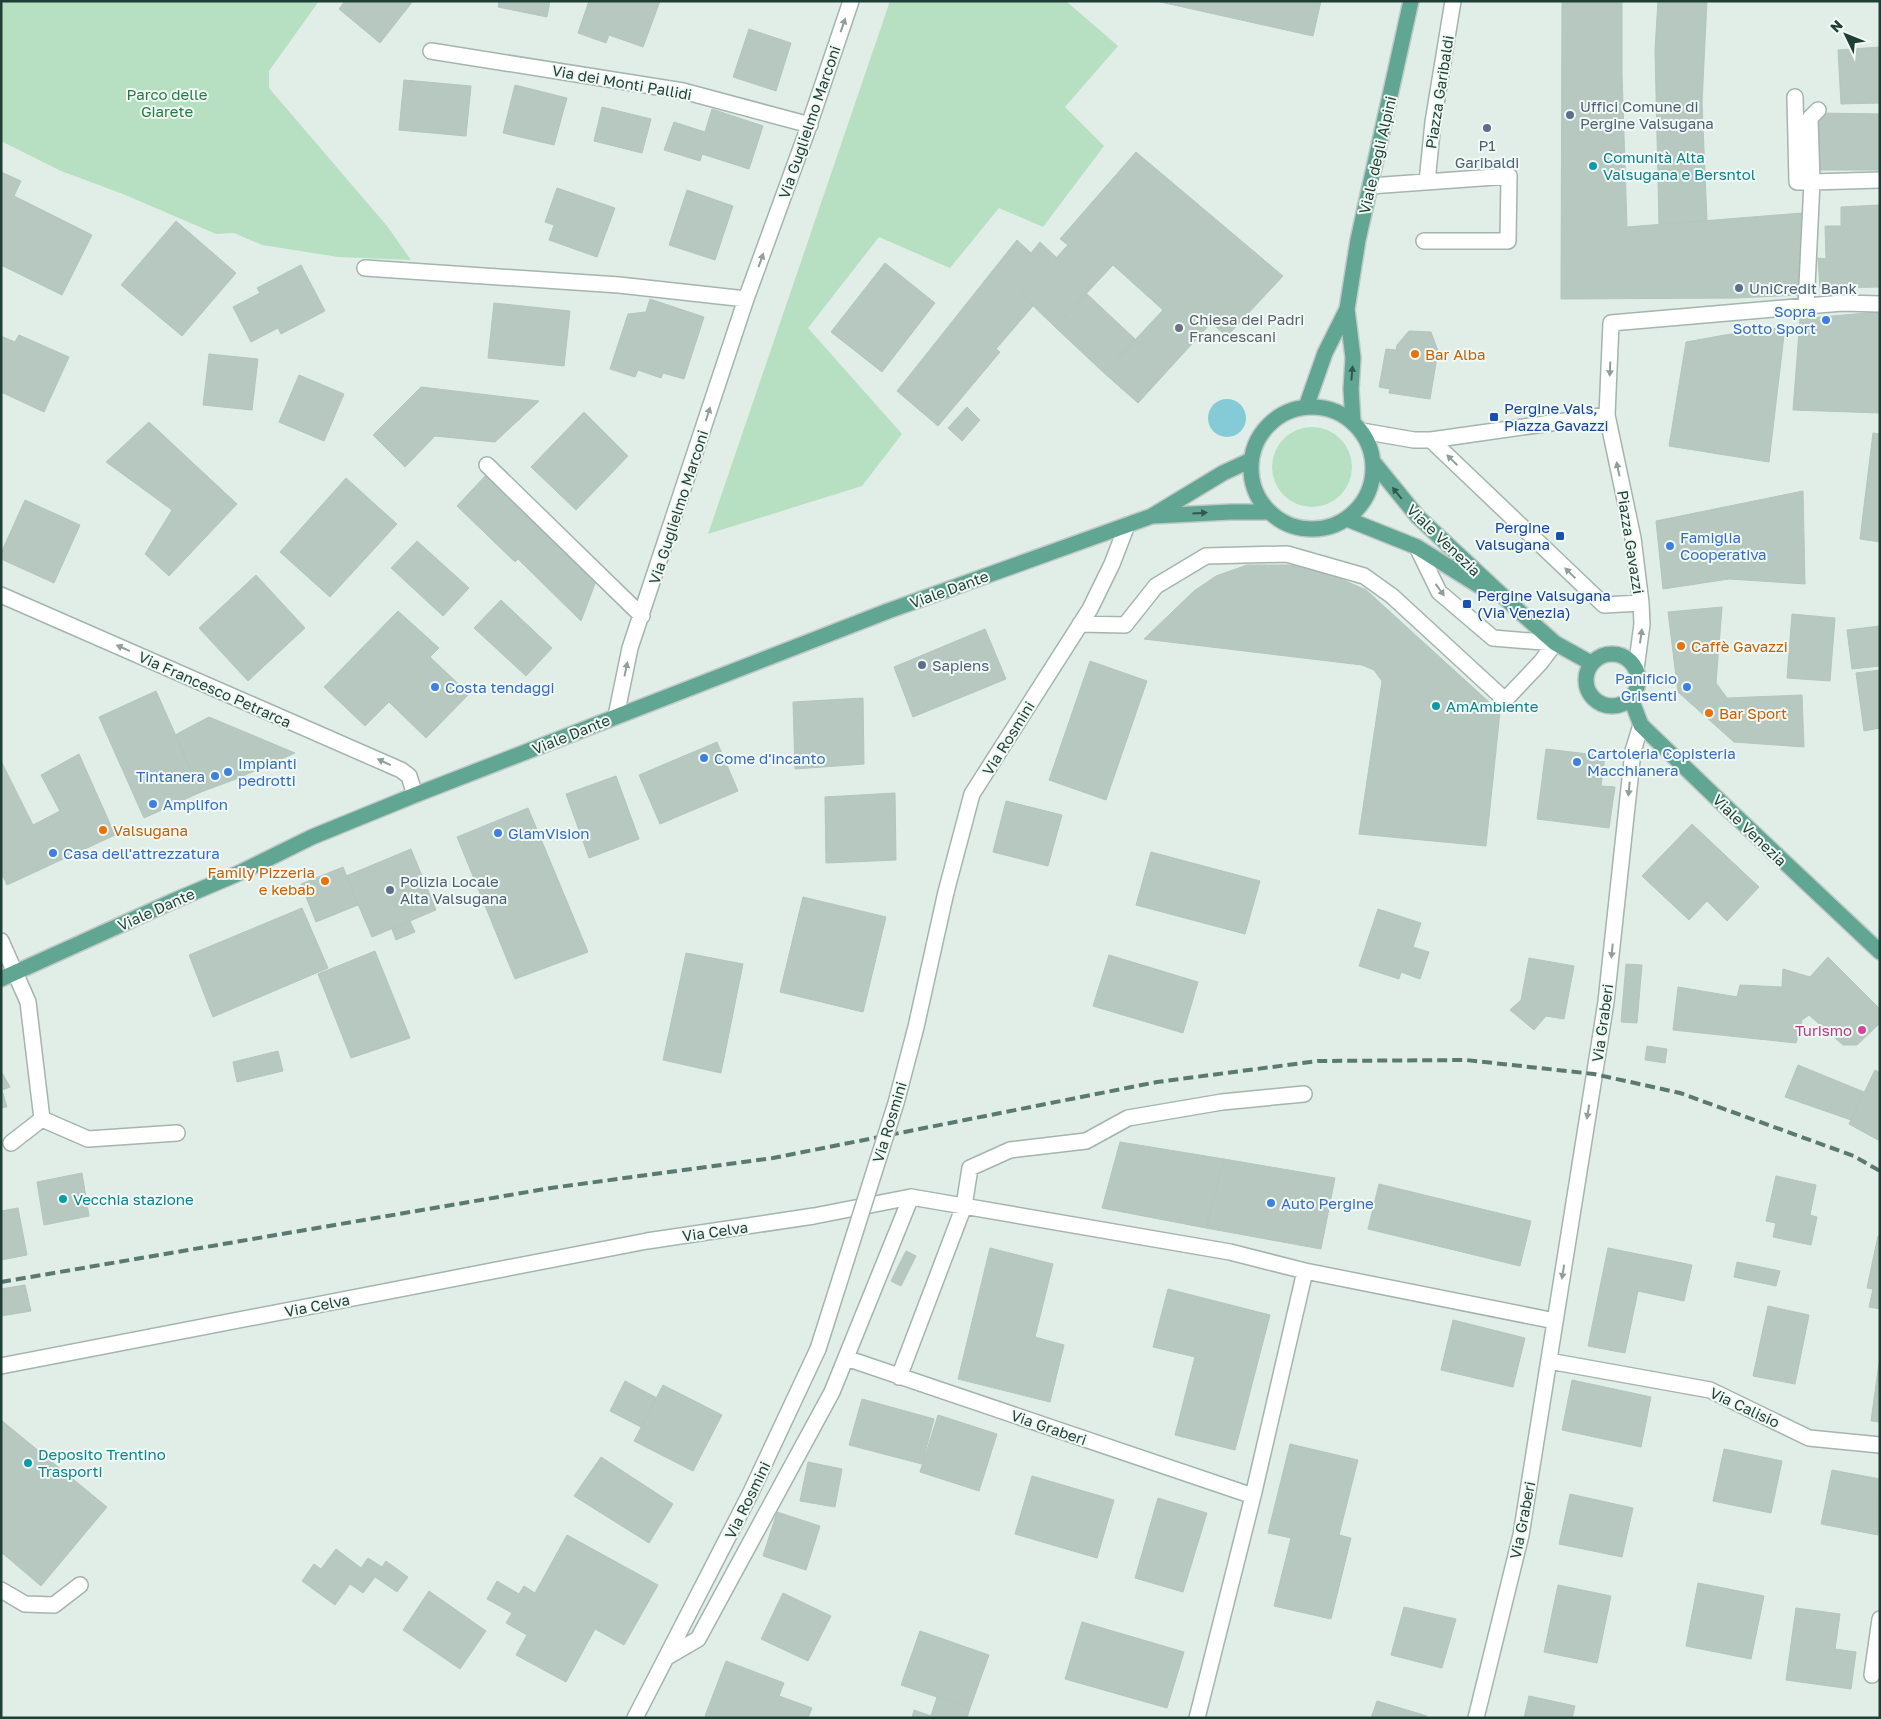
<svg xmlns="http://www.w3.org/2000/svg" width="1881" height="1719" viewBox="0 0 1881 1719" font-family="'Golos Text',sans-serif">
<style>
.green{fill:#b7e0c2}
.water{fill:#84cbd7}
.building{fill:#b6c8c0;stroke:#b2c7be}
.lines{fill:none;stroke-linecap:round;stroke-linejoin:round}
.minor-casing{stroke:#a3b5ae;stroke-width:18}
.major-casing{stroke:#c0c9c7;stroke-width:18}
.minor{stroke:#fff;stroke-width:15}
.major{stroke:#61a693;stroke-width:15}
.rail{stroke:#5a7a71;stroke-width:4;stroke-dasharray:10 5;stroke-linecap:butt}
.minor-bridge-casing{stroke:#a3b5ae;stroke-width:18;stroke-linecap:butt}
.minor-bridge{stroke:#fff;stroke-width:15}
.oneway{fill:#8f9f9a}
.oneway2{fill:#30594d}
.service-dot{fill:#5c6f8a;stroke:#f1f9f5;stroke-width:2}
.culture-dot{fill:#0f9aa8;stroke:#f1f9f5;stroke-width:2}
.shop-dot{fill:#3f7fe0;stroke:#f1f9f5;stroke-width:2}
.worship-dot{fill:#6b7280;stroke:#f1f9f5;stroke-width:2}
.food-dot{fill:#e8710a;stroke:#f1f9f5;stroke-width:2}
.transit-dot{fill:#1a4fb4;stroke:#f1f9f5;stroke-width:2}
.hotel-dot{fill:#d1479c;stroke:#f1f9f5;stroke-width:2}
.labels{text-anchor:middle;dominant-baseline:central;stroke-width:4;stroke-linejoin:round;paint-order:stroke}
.street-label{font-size:15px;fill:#1f3f36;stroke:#f1f9f5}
.park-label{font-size:15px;fill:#267945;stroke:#f1f9f5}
.service-label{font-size:15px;fill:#4e5e75;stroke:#f1f9f5;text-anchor:start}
.culture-label{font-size:15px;fill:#0d838f;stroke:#f1f9f5;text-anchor:start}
.shop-label{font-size:15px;fill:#366cbe;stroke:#f1f9f5;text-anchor:start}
.worship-label{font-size:15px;fill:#5b616d;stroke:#f1f9f5;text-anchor:start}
.food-label{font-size:15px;fill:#c56008;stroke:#f1f9f5;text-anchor:start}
.transit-label{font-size:15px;fill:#164399;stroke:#f1f9f5;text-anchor:start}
.hotel-label{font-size:15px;fill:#b23c85;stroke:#f1f9f5;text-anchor:end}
</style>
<rect width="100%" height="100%" fill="#e1ede7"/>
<path class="green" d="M1,1H319L269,71V88L387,226L411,260L338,257L262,245L234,233L216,234L123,194L61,171L1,141Z
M890,1H1066L1118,46L1065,107L1104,146L1043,227L999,208L950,268L879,237L808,328L902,434L862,486L708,534Z
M1272 467a40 40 0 1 1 80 0a40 40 0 1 1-80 0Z"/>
<path class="water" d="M1208 418a19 19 0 1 1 38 0a19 19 0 1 1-38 0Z"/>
<path class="building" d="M345,1H413L380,43L339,9Z
M499,1H550L547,17L498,7Z
M589,1H660L643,47L609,35L606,43L578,33Z
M1156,1H1321L1313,36Z
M1562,1H1622V74L1627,227L1802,213L1799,295L1736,298L1561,299Z
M1658,1H1707L1702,103L1707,221L1659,224L1655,50Z
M749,29L791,43L776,91L733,77Z
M1880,47V103L1841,104L1838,50Z
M404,80L471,86L466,136L399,130Z
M515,85L567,98L554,145L503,133Z
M602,107L651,119L642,153L594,141Z
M712,109L763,126L749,169L702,154L700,161L664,150L674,122L705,132Z
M1819,113L1880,114V170H1819Z
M1136,152L1283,276L1227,336L1211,323L1138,403L1104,373L1163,310L1113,265L1055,327L1022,295L1068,245L1060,239Z
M1,172L21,181L14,196L92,235L62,295L1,265Z
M557,188L615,208L597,257L549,240L554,225L545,222Z
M687,190L733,206L715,260L669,245Z
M1880,205V287L1820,288L1818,258L1826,259L1825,226H1841V207Z
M176,221L236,273L182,336L121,285Z
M1017,240L1031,253L1040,242L1056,257L1022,295L1033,306L996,349L1000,352L938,426L897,391Z
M885,263L935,303L882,372L831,332Z
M301,265L325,311L281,334L278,328L251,342L233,307L260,293L257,288Z
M1086,293L1136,340L1104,373L1055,327Z
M650,299L704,317L684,379L663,373L661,378L638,370L635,377L610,369L628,314L646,312Z
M494,303L570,311L564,366L488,358Z
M1877,312H1880V413L1793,410L1800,319Z
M1785,327L1769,462L1669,446L1686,342L1725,335Z
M1409,331L1431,332L1438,351L1430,399L1389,393L1390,389L1379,387L1386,349L1396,350L1397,345Z
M19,335L69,357L44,412L1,392V336L15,342Z
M209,354L258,359L252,410L203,405Z
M299,375L344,394L324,441L279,422Z
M421,387L539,401L495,442L435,436L405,467L373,435Z
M967,407L980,420L962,441L948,428Z
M584,412L628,456L576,510L531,467Z
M149,422L237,504L169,576L145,554L172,510L106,462Z
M1873,433L1880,434V542L1860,539Z
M487,474L596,581L581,621L518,559L515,562L457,506Z
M346,478L397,524L330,597L280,552Z
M1803,491L1805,584L1729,579L1663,589L1656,521Z
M25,500L80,525L54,583L1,559V553Z
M417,541L469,588L443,616L391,568Z
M1247,565H1309L1366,590L1500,712L1486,846L1359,834L1382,681L1374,670L1362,665L1144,639L1194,591L1216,576Z
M256,575L305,628L248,681L199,628Z
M501,600L552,648L526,676L474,628Z
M1722,607L1716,683L1727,698L1802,695L1804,747L1734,742L1678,692L1668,612Z
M398,611L439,648L430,657L469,694L426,738L389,702L365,726L324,687Z
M1792,614L1835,618L1830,681L1787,678Z
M1880,626V666L1852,669L1847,630Z
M985,629L1006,679L913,717L894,667Z
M1090,661L1147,681L1106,800L1049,780Z
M1880,670V728L1864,731L1856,673Z
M156,691L201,792L144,818L99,717Z
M863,698L864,764L795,769L793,702Z
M209,717L295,753L236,779L201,792L175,735Z
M717,742L738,791L660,824L639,775Z
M1546,749L1605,756L1601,786L1615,787L1609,828L1537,819Z
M79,754L115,835L7,885L1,872V761L33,825L60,811L41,775Z
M616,776L639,839L589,858L566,794Z
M895,793L896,860L826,863L825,797Z
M1006,801L1062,815L1048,866L993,852Z
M528,808L588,952L515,979L457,837Z
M1692,824L1759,887L1727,921L1707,901L1689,920L1642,876Z
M411,849L436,910L372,937L346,876Z
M1151,852L1260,881L1245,934L1136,905Z
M343,867L358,905L316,922L301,884Z
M803,897L886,917L863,1012L780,992Z
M302,908L328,968L213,1017L189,955Z
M1378,909L1421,923L1413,947L1429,952L1420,979L1401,972L1399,979L1359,966Z
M410,921L415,932L396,940L392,929Z
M375,951L410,1038L351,1058L318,974Z
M686,953L743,964L721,1073L663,1060Z
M1109,955L1198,982L1183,1033L1093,1006Z
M1828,957L1880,1009V1023L1857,1045H1843L1809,1015L1802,1020L1796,1043L1673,1030L1678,987L1737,997L1740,985L1782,987L1783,969L1810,977Z
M1529,958L1574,966L1564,1019L1546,1016L1534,1030L1510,1010L1521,1000Z
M1626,964L1642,965L1637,1023L1621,1022Z
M1647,1046L1667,1049L1665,1063L1645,1060Z
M278,1051L283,1071L237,1082L233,1062Z
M1798,1065L1864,1092L1851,1120L1785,1097Z
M1875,1070L1880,1073V1141L1849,1124Z
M1,1071L10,1087L2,1090L7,1107L1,1108Z
M1120,1142L1224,1159L1206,1228L1102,1208Z
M1224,1159L1335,1178L1321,1249L1206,1228Z
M82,1173L89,1216L44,1225L37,1182Z
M1776,1176L1816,1185L1810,1215L1817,1217L1811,1245L1773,1237L1776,1223L1766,1221Z
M1379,1184L1531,1221L1520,1266L1368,1229Z
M18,1208L27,1255L1,1260V1211Z
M1878,1236H1880V1309L1869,1307L1873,1289L1867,1288Z
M990,1248L1053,1264L1035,1337L1064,1345L1050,1402L958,1379Z
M1608,1248L1692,1265L1684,1301L1638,1291L1625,1353L1588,1346Z
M906,1251L916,1256L901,1286L891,1281Z
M1737,1262L1780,1271L1776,1286L1734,1277Z
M25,1285L31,1311L1,1316V1289Z
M1168,1289L1270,1315L1235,1450L1175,1435L1195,1357L1153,1347Z
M1768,1306L1809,1315L1795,1384L1753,1376Z
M1453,1320L1525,1338L1513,1387L1441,1370Z
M1879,1363H1880V1422L1871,1421Z
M1572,1380L1651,1397L1641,1447L1562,1430Z
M625,1381L657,1398L641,1427L610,1411Z
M663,1385L722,1415L693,1471L634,1441Z
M862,1399L934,1419L922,1464L849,1445Z
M938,1415L997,1434L979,1491L920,1472Z
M1,1420L107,1507L41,1586L1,1552Z
M1290,1444L1358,1460L1339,1535L1351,1538L1331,1619L1274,1606L1291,1538L1268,1533Z
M1724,1449L1782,1461L1771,1513L1713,1501Z
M601,1457L673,1504L649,1543L574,1496Z
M808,1462L842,1469L835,1507L800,1501Z
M1832,1470L1880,1479L1878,1535L1821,1524Z
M1032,1476L1114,1500L1097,1558L1015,1534Z
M1570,1494L1633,1508L1622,1557L1559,1544Z
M1158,1498L1207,1513L1183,1592L1135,1578Z
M777,1512L820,1526L806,1570L763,1556Z
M567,1535L658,1585L624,1645L595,1629L566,1682L516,1655L527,1635L506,1623L512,1613L487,1599L497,1581L519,1594L524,1586L535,1593Z
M336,1549L361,1568L368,1558L382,1567L386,1561L408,1577L397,1592L375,1577L363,1593L350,1584L335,1605L302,1581L314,1564L321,1569Z
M1698,1583L1764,1596L1751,1659L1686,1646Z
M1558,1585L1611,1596L1597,1663L1544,1652Z
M429,1591L486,1631L460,1669L403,1630Z
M783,1593L831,1616L808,1661L761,1639Z
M1404,1607L1456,1619L1442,1668L1391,1655Z
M1796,1608L1840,1614L1835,1649L1856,1652L1851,1689L1786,1680Z
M1082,1622L1184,1652L1167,1708L1065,1679Z
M920,1631L989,1655L970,1708L901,1685Z
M726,1661L784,1683L779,1696L812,1708L808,1718H709L705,1716Z
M1529,1696L1575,1706L1572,1718H1524Z
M937,1697L970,1708L967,1718H912L914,1710L931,1716Z
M1377,1701L1427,1716V1718H1371Z"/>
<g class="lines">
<g class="minor-casing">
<path id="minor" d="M431,51L683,91L810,125
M1795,97L1797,182H1812L1810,118L1818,110
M1427,182L1433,122L1453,1
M1370,186L1509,176L1508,241H1424
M365,268L619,285L746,299
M1806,306L1812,182L1880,180
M1362,431L1414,440H1431L1607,415
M1431,440L1604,605L1641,603
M487,465L642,616
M1417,547L1439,592L1493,638L1555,643
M1,595L401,770L409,776L415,795
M1080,624L1125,625L1156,586L1206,556L1287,554L1364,576L1392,596L1505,700L1541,662L1555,643
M1636,669L1642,624L1641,603L1633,538L1607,415L1611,323L1842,303L1880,304
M616,716L630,648L746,299L805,137L851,1
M946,892L972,794L1090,609L1112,564L1127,525
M1,941L28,1002L42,1119L11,1143
M42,1119L88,1139L177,1133
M846,1358L1253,1496
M1549,1361L1710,1390L1809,1438L1880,1445
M1,1366L647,1241L814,1216L911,1197L1230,1252L1305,1271L1555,1321
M899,1377L964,1206L970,1168L1010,1150L1086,1141L1128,1118L1222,1102L1304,1094
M1,1590L25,1604L54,1605L80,1585
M667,1657L698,1639L832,1392L911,1197
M1872,1675L1880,1619
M635,1718L751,1492L818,1349
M1197,1718L1253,1496L1305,1271
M1476,1718L1521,1535L1606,1002L1633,751L1641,725"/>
</g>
<g class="major-casing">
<path id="major" d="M1251 468a61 61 0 1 1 122 0a61 61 0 1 1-122 0Z
M1306,407L1325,353L1347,309
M1353,422L1351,389L1353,358L1347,309L1358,240L1411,1
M1374,463L1418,517L1520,612L1555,643L1591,663
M1153,516L1231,512H1269
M1347,519L1417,547L1489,592
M1586 680a26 26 0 1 1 52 0a26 26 0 1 1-52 0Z
M1631,699L1641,725L1727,808L1880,952
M1,979L171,902L237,874L312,837L415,795L888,611L1152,516L1223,473L1251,460"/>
</g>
<use href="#minor" class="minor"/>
<use href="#major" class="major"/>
<path class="rail" d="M1,1282L551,1188L773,1158L1157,1082L1318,1061L1466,1060L1594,1074L1680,1093L1854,1156L1880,1171"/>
<g class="minor-bridge-casing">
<path id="minor-bridge" d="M818,1349L896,1103L916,1027L946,892"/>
</g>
<use href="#minor-bridge" class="minor-bridge"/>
</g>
<defs><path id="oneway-solid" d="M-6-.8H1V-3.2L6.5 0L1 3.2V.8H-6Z" transform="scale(1.25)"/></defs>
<g class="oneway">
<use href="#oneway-solid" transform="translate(843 25) rotate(-71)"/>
<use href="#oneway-solid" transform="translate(761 260) rotate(-70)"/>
<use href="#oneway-solid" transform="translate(1610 369) rotate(92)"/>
<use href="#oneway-solid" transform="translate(708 414) rotate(-72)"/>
<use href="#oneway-solid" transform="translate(1452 460) rotate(-136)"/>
<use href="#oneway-solid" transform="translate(1618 469) rotate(-102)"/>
<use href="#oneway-solid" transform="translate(1570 573) rotate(-136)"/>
<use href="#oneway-solid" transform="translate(1440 590) rotate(54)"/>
<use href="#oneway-solid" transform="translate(1641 636) rotate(-82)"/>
<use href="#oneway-solid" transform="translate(123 648) rotate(-156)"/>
<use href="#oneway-solid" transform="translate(626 669) rotate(-78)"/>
<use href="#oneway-solid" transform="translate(384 762) rotate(-155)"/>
<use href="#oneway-solid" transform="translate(1629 789) rotate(96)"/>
<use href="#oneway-solid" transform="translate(1612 951) rotate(96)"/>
<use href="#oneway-solid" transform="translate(1588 1112) rotate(99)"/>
<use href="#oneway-solid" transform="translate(1563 1272) rotate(99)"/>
</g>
<g class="oneway2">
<use href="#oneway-solid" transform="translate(1352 373) rotate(-85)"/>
<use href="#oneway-solid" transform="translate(1397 493) rotate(-129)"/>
<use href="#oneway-solid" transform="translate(1200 513) rotate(-3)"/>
</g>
<g class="service-dot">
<circle cx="1570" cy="115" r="5"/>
<circle cx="1487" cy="128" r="5"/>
<circle cx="1739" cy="288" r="5"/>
<circle cx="922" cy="665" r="5"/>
<circle cx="390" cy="890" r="5"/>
</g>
<g class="culture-dot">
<circle cx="1593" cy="166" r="5"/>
<circle cx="1436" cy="706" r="5"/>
<circle cx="63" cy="1199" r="5"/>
<circle cx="28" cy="1463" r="5"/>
</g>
<g class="shop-dot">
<circle cx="1826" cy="320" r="5"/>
<circle cx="1670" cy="546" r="5"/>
<circle cx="435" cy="687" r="5"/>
<circle cx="1687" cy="687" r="5"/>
<circle cx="704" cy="758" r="5"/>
<circle cx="1577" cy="762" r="5"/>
<circle cx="228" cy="772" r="5"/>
<circle cx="215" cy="776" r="5"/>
<circle cx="153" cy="804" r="5"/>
<circle cx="498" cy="833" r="5"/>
<circle cx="53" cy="853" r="5"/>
<circle cx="1271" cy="1203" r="5"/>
</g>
<circle class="worship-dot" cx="1179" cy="328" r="5"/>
<g class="food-dot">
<circle cx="1415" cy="354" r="5"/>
<circle cx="1681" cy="646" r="5"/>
<circle cx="1709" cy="713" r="5"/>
<circle cx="103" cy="830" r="5"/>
<circle cx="325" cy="881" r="5"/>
</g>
<g class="transit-dot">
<rect x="1489" y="412" width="10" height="10" rx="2.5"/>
<rect x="1555" y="531" width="10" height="10" rx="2.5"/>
<rect x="1462" y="599" width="10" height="10" rx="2.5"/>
</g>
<circle class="hotel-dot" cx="1862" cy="1030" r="5"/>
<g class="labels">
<g class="street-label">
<text transform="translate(622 82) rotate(10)">Via dei Monti Pallidi</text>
<text transform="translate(1439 92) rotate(-81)">Piazza Garibaldi</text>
<text transform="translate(809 122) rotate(-71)">Via Guglielmo Marconi</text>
<text transform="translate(1377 155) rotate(-77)">Viale degli Alpini</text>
<text transform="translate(678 507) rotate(-72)">Via Guglielmo Marconi</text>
<text transform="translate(1444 540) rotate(44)">Viale Venezia</text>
<text transform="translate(1631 542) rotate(81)">Piazza Gavazzi</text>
<text transform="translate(949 589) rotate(-20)">Viale Dante</text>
<text transform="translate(215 689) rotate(24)">Via Francesco Petrarca</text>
<text transform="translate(571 734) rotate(-22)">Viale Dante</text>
<text transform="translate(1008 738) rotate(-58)">Via Rosmini</text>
<text transform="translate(1750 830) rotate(44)">Viale Venezia</text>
<text transform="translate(156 909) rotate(-24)">Viale Dante</text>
<text transform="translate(1602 1023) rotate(-82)">Via Graberi</text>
<text transform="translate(889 1122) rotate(-73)">Via Rosmini</text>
<text transform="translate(715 1231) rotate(-8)">Via Celva</text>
<text transform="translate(317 1305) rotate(-11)">Via Celva</text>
<text transform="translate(1745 1407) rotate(25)">Via Calisio</text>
<text transform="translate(1049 1427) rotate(19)">Via Graberi</text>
<text transform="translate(747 1500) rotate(-64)">Via Rosmini</text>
<text transform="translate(1522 1520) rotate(-79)">Via Graberi</text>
</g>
<g class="park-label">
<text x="167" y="94">Parco delle<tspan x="167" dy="17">Giarete</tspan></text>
</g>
<g class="service-label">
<text x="1580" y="106">Uffici Comune di<tspan x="1580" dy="17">Pergine Valsugana</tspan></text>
<text x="1487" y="145" text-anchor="middle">P1<tspan x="1487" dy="17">Garibaldi</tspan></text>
<text x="1749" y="288">UniCredit Bank</text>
<text x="932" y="665">Sapiens</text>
<text x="400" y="881">Polizia Locale<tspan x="400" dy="17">Alta Valsugana</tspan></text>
</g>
<g class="culture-label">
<text x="1603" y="157">Comunità Alta<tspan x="1603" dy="17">Valsugana e Bersntol</tspan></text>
<text x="1446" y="706">AmAmbiente</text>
<text x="73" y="1199">Vecchia stazione</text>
<text x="38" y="1454">Deposito Trentino<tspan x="38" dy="17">Trasporti</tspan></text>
</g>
<g class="shop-label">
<text x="1816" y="311" text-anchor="end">Sopra<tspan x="1816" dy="17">Sotto Sport</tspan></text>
<text x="1680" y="537">Famiglia<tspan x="1680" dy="17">Cooperativa</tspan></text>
<text x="1677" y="678" text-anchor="end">Panificio<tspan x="1677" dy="17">Grisenti</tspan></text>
<text x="445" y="687">Costa tendaggi</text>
<text x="1587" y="753">Cartoleria Copisteria<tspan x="1587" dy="17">Macchianera</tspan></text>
<text x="714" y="758">Come d'incanto</text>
<text x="238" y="763">Impianti<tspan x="238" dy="17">pedrotti</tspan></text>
<text x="205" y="776" text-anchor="end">Tintanera</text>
<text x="163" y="804">Amplifon</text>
<text x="508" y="833">GlamVision</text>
<text x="63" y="853">Casa dell'attrezzatura</text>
<text x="1281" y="1203">Auto Pergine</text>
</g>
<g class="worship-label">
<text x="1189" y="319">Chiesa dei Padri<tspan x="1189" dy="17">Francescani</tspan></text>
</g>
<g class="food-label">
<text x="1425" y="354">Bar Alba</text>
<text x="1691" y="646">Caffè Gavazzi</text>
<text x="1719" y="713">Bar Sport</text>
<text x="113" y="830">Valsugana</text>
<text x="315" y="872" text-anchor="end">Family Pizzeria<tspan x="315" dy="17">e kebab</tspan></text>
</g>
<g class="transit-label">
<text x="1504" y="408">Pergine Vals,<tspan x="1504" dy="17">Piazza Gavazzi</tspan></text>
<text x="1550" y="527" text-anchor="end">Pergine<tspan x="1550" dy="17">Valsugana</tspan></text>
<text x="1477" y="595">Pergine Valsugana<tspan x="1477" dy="17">(Via Venezia)</tspan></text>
</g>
<g class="hotel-label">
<text x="1852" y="1030">Turismo</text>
</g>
</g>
<rect width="1881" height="1719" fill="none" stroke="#1f3f36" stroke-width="5"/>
<g transform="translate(1846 35) rotate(313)" stroke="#f1f9f5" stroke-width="4" paint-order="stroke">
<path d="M0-4L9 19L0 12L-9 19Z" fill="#1f3f36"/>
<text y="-8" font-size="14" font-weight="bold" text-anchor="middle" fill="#1f3f36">N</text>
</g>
</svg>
